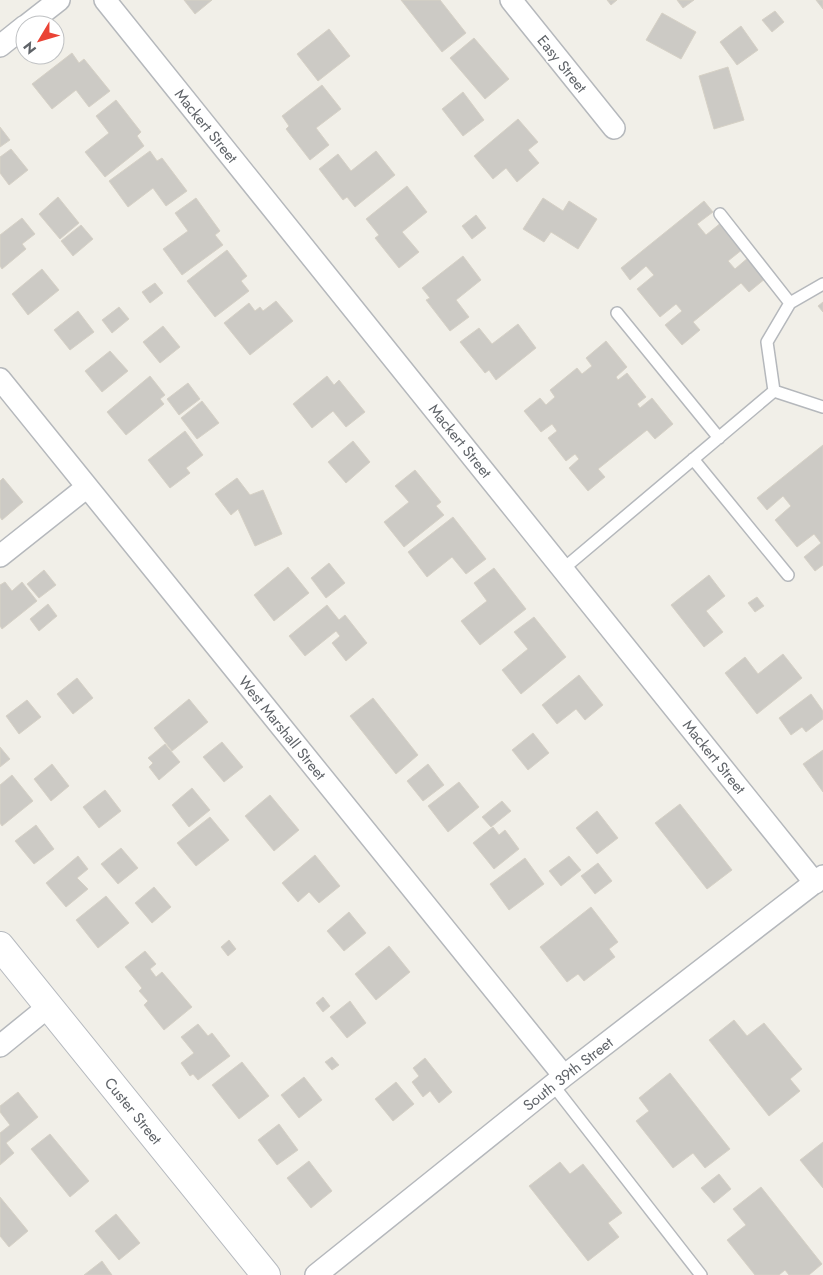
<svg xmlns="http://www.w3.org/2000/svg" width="823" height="1275" viewBox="0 0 823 1275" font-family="Jost,sans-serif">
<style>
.building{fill:#cccac5;stroke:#d6d1c6}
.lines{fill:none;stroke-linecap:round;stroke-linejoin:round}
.lane-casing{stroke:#b5b8bc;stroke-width:14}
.street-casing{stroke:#b5b8bc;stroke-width:24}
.secondary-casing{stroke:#b6babf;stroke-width:30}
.lane{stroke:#fff;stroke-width:11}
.street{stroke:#fff;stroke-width:21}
.secondary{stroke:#fff;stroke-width:28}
.labels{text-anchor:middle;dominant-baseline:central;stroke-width:4;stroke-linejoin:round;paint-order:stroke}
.street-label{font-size:15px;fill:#5f6368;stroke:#fff}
</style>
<rect width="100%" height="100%" fill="#f1efe8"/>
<path class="building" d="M184,0H212L195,14Z
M401,0H440L466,33L442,52Z
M607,0H617L611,5Z
M677,0H694L683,8Z
M816,0H823V9Z
M775,11L784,22L772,32L762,20Z
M662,13L696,32L681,59L646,40Z
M741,26L758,50L737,65L720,42Z
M329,29L350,56L318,81L297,54Z
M474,38L509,79L485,99L450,58Z
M72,53L79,63L84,59L110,91L89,107L76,90L52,109L32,84Z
M728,67L744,120L714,129L699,76Z
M322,85L341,109L316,128L329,145L310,160L286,129L289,126L282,116Z
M463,92L484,120L463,136L442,109Z
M116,100L141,132L137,136L144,146L105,177L85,152L109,133L96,116Z
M518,119L538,142L528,150L539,163L517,182L506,168L493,179L474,156Z
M0,127L10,140L0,147Z
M11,149L28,170L9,185L0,173V157Z
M150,151L157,161L162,158L187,191L166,206L153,188L128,207L109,181Z
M376,151L395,175L355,207L347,197L343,200L319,169L338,154L351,171Z
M407,186L427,212L402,232L419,252L399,268L375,238L379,235L366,219Z
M58,197L79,223L60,239L39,214Z
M196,198L220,231L215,235L223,245L182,275L163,249L188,231L175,213Z
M543,198L563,211L569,201L597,219L578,249L551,232L544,242L523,229Z
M704,201L713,212L697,224L706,235L722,222L743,249L728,261L735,269L749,257L766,278L749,292L741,283L693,322L700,330L682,345L665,325L682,311L676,304L660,317L637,289L654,275L646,266L630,280L621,268Z
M476,215L486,228L472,239L462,226Z
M22,218L35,234L22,244L26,249L2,269L0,266V235Z
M81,225L93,239L73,256L61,241Z
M227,250L247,276L241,281L249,291L215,317L187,281Z
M463,256L481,280L456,300L469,317L450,331L426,300L430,298L422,288Z
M42,269L59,290L28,315L12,294Z
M155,283L163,293L150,303L142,292Z
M276,301L293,321L250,355L224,323L249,303L255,311L260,307L263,311Z
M823,302V312L818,306Z
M119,307L129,319L112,333L102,320Z
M78,311L94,332L70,350L54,330Z
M518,324L536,348L496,380L489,370L485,373L460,342L479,328L492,344Z
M163,326L180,347L160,363L143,342Z
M606,341L627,367L616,377L618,380L627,373L646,397L637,404L640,408L652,398L673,424L655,439L647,430L598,469L605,477L588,491L569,468L579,459L575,454L566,461L548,438L557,431L552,424L541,432L524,411L540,398L546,405L555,397L550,390L577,368L582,374L592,366L586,358Z
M110,351L128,371L102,392L85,371Z
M150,376L165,395L160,399L164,404L126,435L107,412Z
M327,376L334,385L339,380L365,412L346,427L333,411L312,428L293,404Z
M188,383L200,399L179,415L167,399Z
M202,401L219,423L197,439L181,418Z
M185,431L203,455L186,468L190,473L170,488L148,460Z
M353,441L370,462L346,483L328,462Z
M823,445V565L815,571L804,557L821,543L814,534L797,547L775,520L791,506L783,496L767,510L757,498Z
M415,470L441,502L436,506L444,515L404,547L384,522L409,502L395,486Z
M3,478L23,502L2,520L0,517V481Z
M237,478L250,495L263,490L282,534L255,546L238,509L231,515L215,494Z
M453,517L486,559L466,574L452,557L427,577L408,552Z
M329,563L345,583L326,598L311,578Z
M288,567L309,593L274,621L254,595Z
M494,568L526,609L480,645L461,621L487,601L474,583Z
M44,570L56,585L39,598L27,584Z
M709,575L725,596L706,611L723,632L704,647L671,605Z
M5,582L12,591L22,582L37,601L2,629L0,626V585Z
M757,597L764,606L755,612L748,603Z
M48,604L57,616L39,631L30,619Z
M327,605L339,620L345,615L367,643L346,661L332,643L340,636L336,631L305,656L289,636Z
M534,617L566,657L521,694L502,670L528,649L514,632Z
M783,654L802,678L757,714L725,673L745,657L758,674Z
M579,675L603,705L585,720L576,709L557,724L542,705Z
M77,678L93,698L73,714L57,694Z
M811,694L823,711V719L806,732L802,727L791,735L779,718Z
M373,698L418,755L396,774L350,716Z
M189,699L208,722L172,751L154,728Z
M27,700L41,717L19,734L6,716Z
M533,733L549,753L528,770L512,750Z
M222,742L243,767L224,782L203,757Z
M165,744L180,762L159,780L149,767L153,763L148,758Z
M0,747L10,759L0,767Z
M823,750V792L803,764Z
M52,764L69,786L51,801L34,779Z
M428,764L444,785L423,801L407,781Z
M12,775L33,801L2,826L0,823V785Z
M459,782L479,807L448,832L428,806Z
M192,788L210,810L189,827L172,805Z
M105,790L121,811L99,828L83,807Z
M270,795L299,830L274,851L245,816Z
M502,801L511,811L491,827L482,817Z
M680,804L732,870L707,889L655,823Z
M597,811L618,838L597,854L576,828Z
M210,817L229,840L196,866L177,843Z
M36,825L54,849L34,864L15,841Z
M493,827L499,835L505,830L519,849L494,869L473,843Z
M121,848L138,868L118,884L101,864Z
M315,855L340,886L319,903L309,892L298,902L282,883Z
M78,856L88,869L77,878L88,889L66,907L46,883Z
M569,856L581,870L561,886L549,871Z
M525,858L544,884L509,910L490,884Z
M598,863L612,881L595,894L581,876Z
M154,887L171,907L152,923L135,903Z
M106,896L129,923L98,948L76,920Z
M591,907L618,942L609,949L615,957L584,981L578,974L567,982L540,947Z
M349,912L366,933L344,951L327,931Z
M229,940L236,949L228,956L221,947Z
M389,946L410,972L376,1000L355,974Z
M145,951L156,964L150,969L156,977L162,972L192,1007L164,1030L144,1005L148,1001L139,991L142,988L125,967Z
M323,997L330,1006L323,1012L316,1003Z
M350,1001L366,1023L347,1038L330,1017Z
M734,1020L747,1036L764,1023L802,1069L790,1079L800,1091L769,1116L709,1040Z
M198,1024L208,1036L212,1033L230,1056L198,1080L193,1074L190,1076L181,1063L194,1053L181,1037Z
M332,1057L339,1065L332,1070L325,1062Z
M425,1058L452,1092L439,1103L430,1091L423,1097L412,1082L419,1076L413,1068Z
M242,1062L269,1096L239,1119L212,1085Z
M670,1073L730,1149L705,1168L693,1153L673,1168L636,1121L649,1111L639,1098Z
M304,1077L322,1100L299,1118L281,1095Z
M396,1082L414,1104L393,1121L375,1099Z
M18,1092L38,1117L6,1143L14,1153L0,1165V1133L10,1125L0,1112V1106Z
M279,1124L298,1150L277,1165L258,1140Z
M50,1134L89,1181L70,1197L31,1149Z
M823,1142V1188L800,1160Z
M309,1161L332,1191L311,1208L287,1178Z
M560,1162L570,1174L583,1164L622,1213L608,1223L619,1237L588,1261L529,1186Z
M719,1174L731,1189L714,1203L701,1188Z
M761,1187L822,1264L809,1275H789L785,1270L779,1275H755L727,1240L746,1225L733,1209Z
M0,1197L28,1231L9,1247L0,1236Z
M116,1214L140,1243L119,1260L95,1231Z
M102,1261L112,1275H84Z"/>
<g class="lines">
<g class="lane-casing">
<path id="lane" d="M720,214L790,303
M617,313L719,438
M774,391L823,407
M693,459L788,575
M563,569L774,391L767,342L790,303L823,284
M553,1085L701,1275"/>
</g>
<g class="street-casing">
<path id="street" d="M105,0L815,883
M511,0L614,128
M27,25L59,0
M0,46L25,26
M0,379L564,1076
M0,556L87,487
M0,1046L48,1007
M316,1275L564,1076L823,876"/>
</g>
<g class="secondary-casing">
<path id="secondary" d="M0,946L266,1275"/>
</g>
<use href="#lane" class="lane"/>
<use href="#street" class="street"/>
<use href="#secondary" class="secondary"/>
</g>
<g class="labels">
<g class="street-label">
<text transform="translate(562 64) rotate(51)">Easy Street</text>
<text transform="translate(206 126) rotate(51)">Mackert Street</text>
<text transform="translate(460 441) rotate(51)">Mackert Street</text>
<text transform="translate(282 728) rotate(51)">West Marshall Street</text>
<text transform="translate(714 757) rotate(51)">Mackert Street</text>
<text transform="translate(568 1074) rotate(-38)">South 39th Street</text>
<text transform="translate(133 1111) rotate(51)">Custer Street</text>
</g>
</g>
<g transform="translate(40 40) rotate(232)"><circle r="24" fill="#ffffff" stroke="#bfc1c3"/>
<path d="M0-4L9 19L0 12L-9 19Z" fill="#ea4335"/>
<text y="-8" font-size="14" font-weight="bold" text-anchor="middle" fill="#5f6368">N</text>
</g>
</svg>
